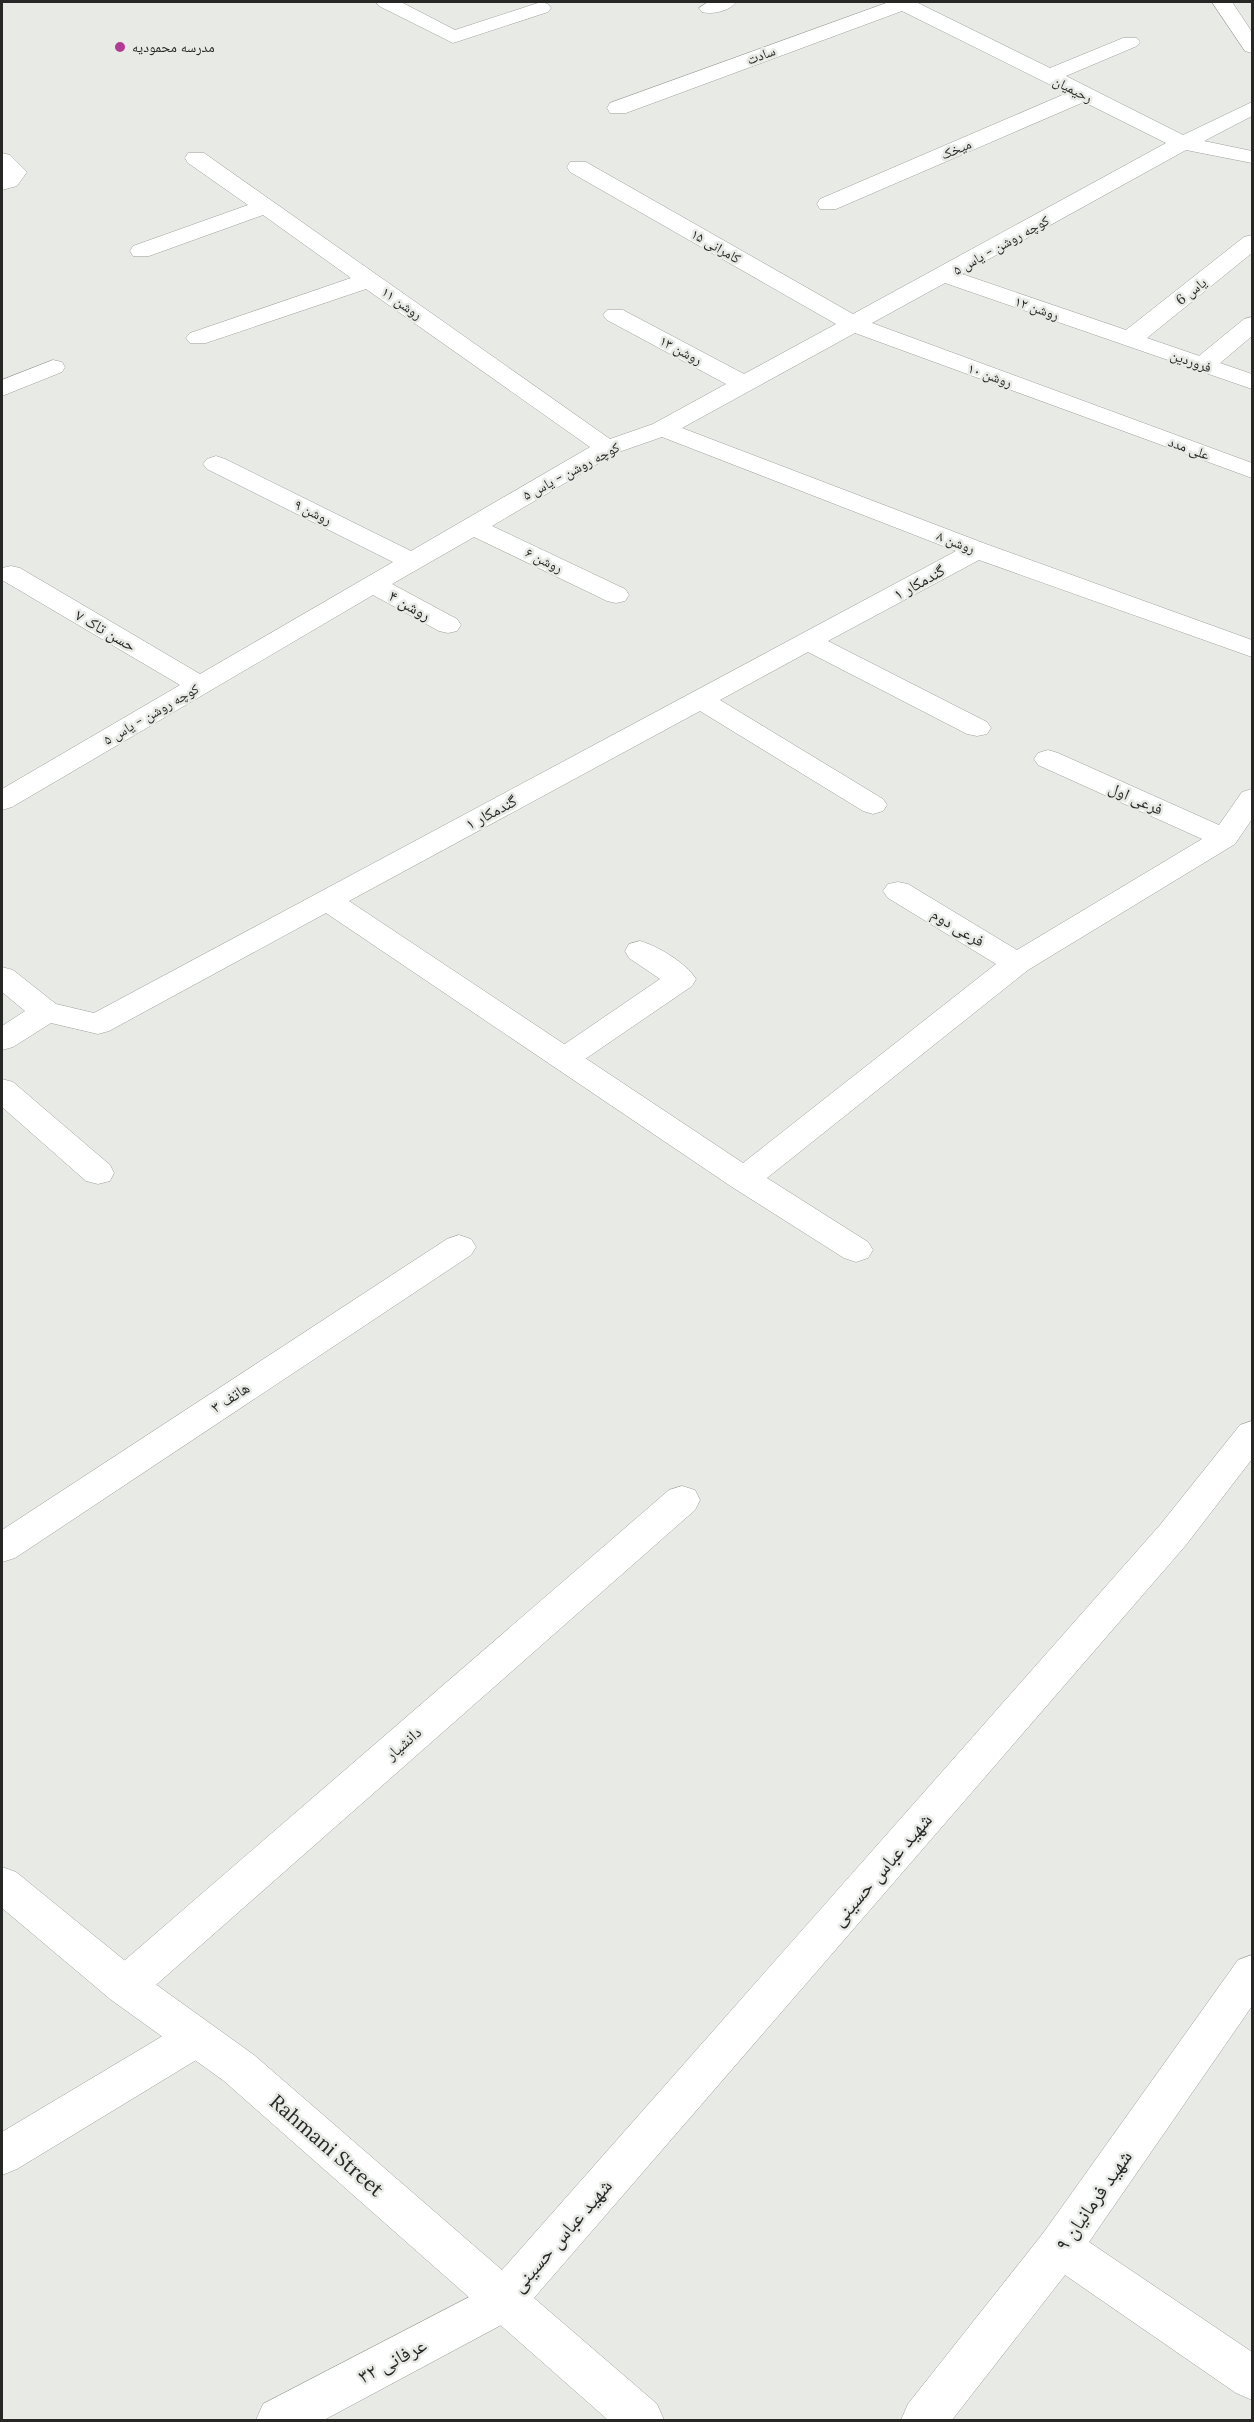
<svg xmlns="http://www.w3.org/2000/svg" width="1254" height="2422" viewBox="0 0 1254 2422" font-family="Lora,'Noto Naskh Arabic',serif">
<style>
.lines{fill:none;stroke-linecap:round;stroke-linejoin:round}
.service-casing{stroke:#9ea19c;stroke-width:1}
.minor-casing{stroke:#9ea19c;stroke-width:1}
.tertiary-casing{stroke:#9ea19c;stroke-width:1}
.service{fill:#fff;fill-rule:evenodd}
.minor{fill:#fff;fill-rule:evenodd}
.tertiary{fill:#fff;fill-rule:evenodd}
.poi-dot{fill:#b23c94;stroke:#e8eae5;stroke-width:2}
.labels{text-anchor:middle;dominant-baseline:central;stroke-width:5;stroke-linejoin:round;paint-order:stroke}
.far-poi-label{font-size:14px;fill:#272826;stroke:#e8eae5;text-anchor:start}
.far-street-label{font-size:14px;fill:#272826;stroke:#e8eae5}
.street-label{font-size:16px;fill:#272826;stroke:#e8eae5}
.near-street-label{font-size:20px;fill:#272826;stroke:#e8eae5}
</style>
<rect width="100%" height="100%" fill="#e8eae5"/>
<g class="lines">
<g class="service-casing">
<path id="service" d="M1252,317V336L1212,370L1203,372L1194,370L1191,365L1194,360L1244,319Z
M640,941C658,946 686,963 696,979L692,986L575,1066L564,1070L553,1066L548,1059L553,1052L660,979L629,958L625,951L629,944Z"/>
</g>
<g class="minor-casing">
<path id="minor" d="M376,2H401L455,30L541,2L548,4L551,8L548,12L453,43L379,6Z
M708,2H736C730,11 712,15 702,12L699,8Z
M889,2H916L1050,68L1123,38H1137L1140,42L1137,46L1066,76L1183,135L1252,102V116L1204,141L1252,151V163L1186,150L962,274L1126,330L1244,237L1252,235V253L1147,338L1252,374V389L945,283L872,323L1252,463V478L855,333L682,428L986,544L1252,640V657L979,560L828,641L987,722L991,728L987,734L977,736L967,734L808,652L720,700L883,799L887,805L883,811L873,814L863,811L700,711L349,901L743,1163L996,964L888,898L883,891L888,884L898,882L908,884L1017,950L1202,839L1038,765L1034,759L1038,753L1048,750L1058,753L1219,825L1242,792L1252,789V819L1235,844L1028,970L767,1178L868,1242L873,1250L868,1258L856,1262L844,1258L732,1187L326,913L109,1031L98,1034L51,1023L13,1047L2,1050V1026L25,1011L2,992V967L13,970L56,1004L94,1013L956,551L662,437L616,453L492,526L625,589L629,595L625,601L616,603L607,601L474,537L392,584L457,619L461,625L457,631L448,633L439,631L373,595L12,807L2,810V789L180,685L2,580V568L11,566L20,568L200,674L393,562L207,469L203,464L207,459L216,456L225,459L411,551L590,447L366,289L206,343H190L186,338L190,333L351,278L263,215L149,256H133L130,251L133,246L248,205L188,163L185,158L188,153H204L610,439L653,424L726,384L607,320L603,315L607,310H623L744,374L836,324L570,172L567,167L570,162H586L853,314L1166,143L1084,102L836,209H820L817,204L820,199L1067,93L902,11L626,113H610L607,108L610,103Z
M2,153L10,155L27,172L17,186L2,190Z
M53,360L62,362L65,367L62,372L2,396V380Z
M2,1079L13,1082L110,1165L114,1173L110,1181L98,1184L86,1181L2,1107Z
M459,1235L471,1239L476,1247L471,1255L15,1558L2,1562V1530L447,1239Z
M682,1486L695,1490L700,1500L695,1510L140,1999L125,2004L110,1999L104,1986L110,1973L669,1490Z
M1252,1955V2006L1089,2242L1252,2352V2400L1236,2393L1065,2275L952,2420H901L908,2404L1044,2232L1238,1960Z
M196,2019L211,2025L217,2038L211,2051L17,2169L2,2175V2132L181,2025Z
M504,2279L520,2285L526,2300L520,2315L324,2420H256L263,2404Z"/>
</g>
<g class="tertiary-casing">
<path id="tertiary" d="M1212,2H1232L1252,32V53L1245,51Z
M1252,1421V1459L1186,1545L534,2298L657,2404L664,2420H608L224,2081L110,1999L2,1908V1867L16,1872L140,1973L254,2055L502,2270L1160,1525L1240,1425Z"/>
</g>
<use href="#service" class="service"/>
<use href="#minor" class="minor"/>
<use href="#tertiary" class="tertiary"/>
</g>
<circle class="poi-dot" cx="120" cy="47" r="6"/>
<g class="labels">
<g class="far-poi-label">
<text x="132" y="47">مدرسه محمودیه</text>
</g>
<g class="far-street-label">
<text transform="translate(761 55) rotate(-20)">سادت</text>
<text transform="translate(1073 89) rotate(27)">رحیمیان</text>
<text transform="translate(956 149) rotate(-23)">میخک</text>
<text transform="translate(1001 245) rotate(-29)">کوچه روشن - یاس ۵</text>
<text transform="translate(716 246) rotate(30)">کامرانی ۱۵</text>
<text transform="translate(1191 291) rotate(-38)">یاس 6</text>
<text transform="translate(402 303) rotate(35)">روشن ۱۱</text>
<text transform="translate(1037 308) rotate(19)">روشن ۱۲</text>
<text transform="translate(681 350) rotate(28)">روشن ۱۳</text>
<text transform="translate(1191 361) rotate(19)">فروردین</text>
<text transform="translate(990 375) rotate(20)">روشن ۱۰</text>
<text transform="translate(1189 448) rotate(20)">علی مدد</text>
<text transform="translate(571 471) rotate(-28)">کوچه روشن - یاس ۵</text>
<text transform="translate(313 512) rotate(26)">روشن ۹</text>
<text transform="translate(956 542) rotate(21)">روشن ۸</text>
<text transform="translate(544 560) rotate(26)">روشن ۶</text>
<text transform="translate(151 714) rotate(-30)">کوچه روشن - یاس ۵</text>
</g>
<g class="street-label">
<text transform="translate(919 582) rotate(-29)">گندمکار ۱</text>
<text transform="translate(410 605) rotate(29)">روشن ۴</text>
<text transform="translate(106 630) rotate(30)">حسن تاک ۷</text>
<text transform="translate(1136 798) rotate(24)">فرعی اول</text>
<text transform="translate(491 812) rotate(-28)">گندمکار ۱</text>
<text transform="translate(958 927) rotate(31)">فرعی دوم</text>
<text transform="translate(230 1397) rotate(-33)">هاتف ۳</text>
<text transform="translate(403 1743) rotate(-41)">دانشیار</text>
</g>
<g class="near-street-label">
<text transform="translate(881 1869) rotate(-49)">شهید عباس حسینی</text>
<text transform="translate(327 2145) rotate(41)">Rahmani Street</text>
<text transform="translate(1093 2200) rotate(-55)">شهید فرمانیان ۹</text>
<text transform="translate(561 2235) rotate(-49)">شهید عباس حسینی</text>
<text transform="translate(392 2360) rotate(-28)">عرفانی ۳۲</text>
</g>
</g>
<rect width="1254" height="2422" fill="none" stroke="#272826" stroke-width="6"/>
</svg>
